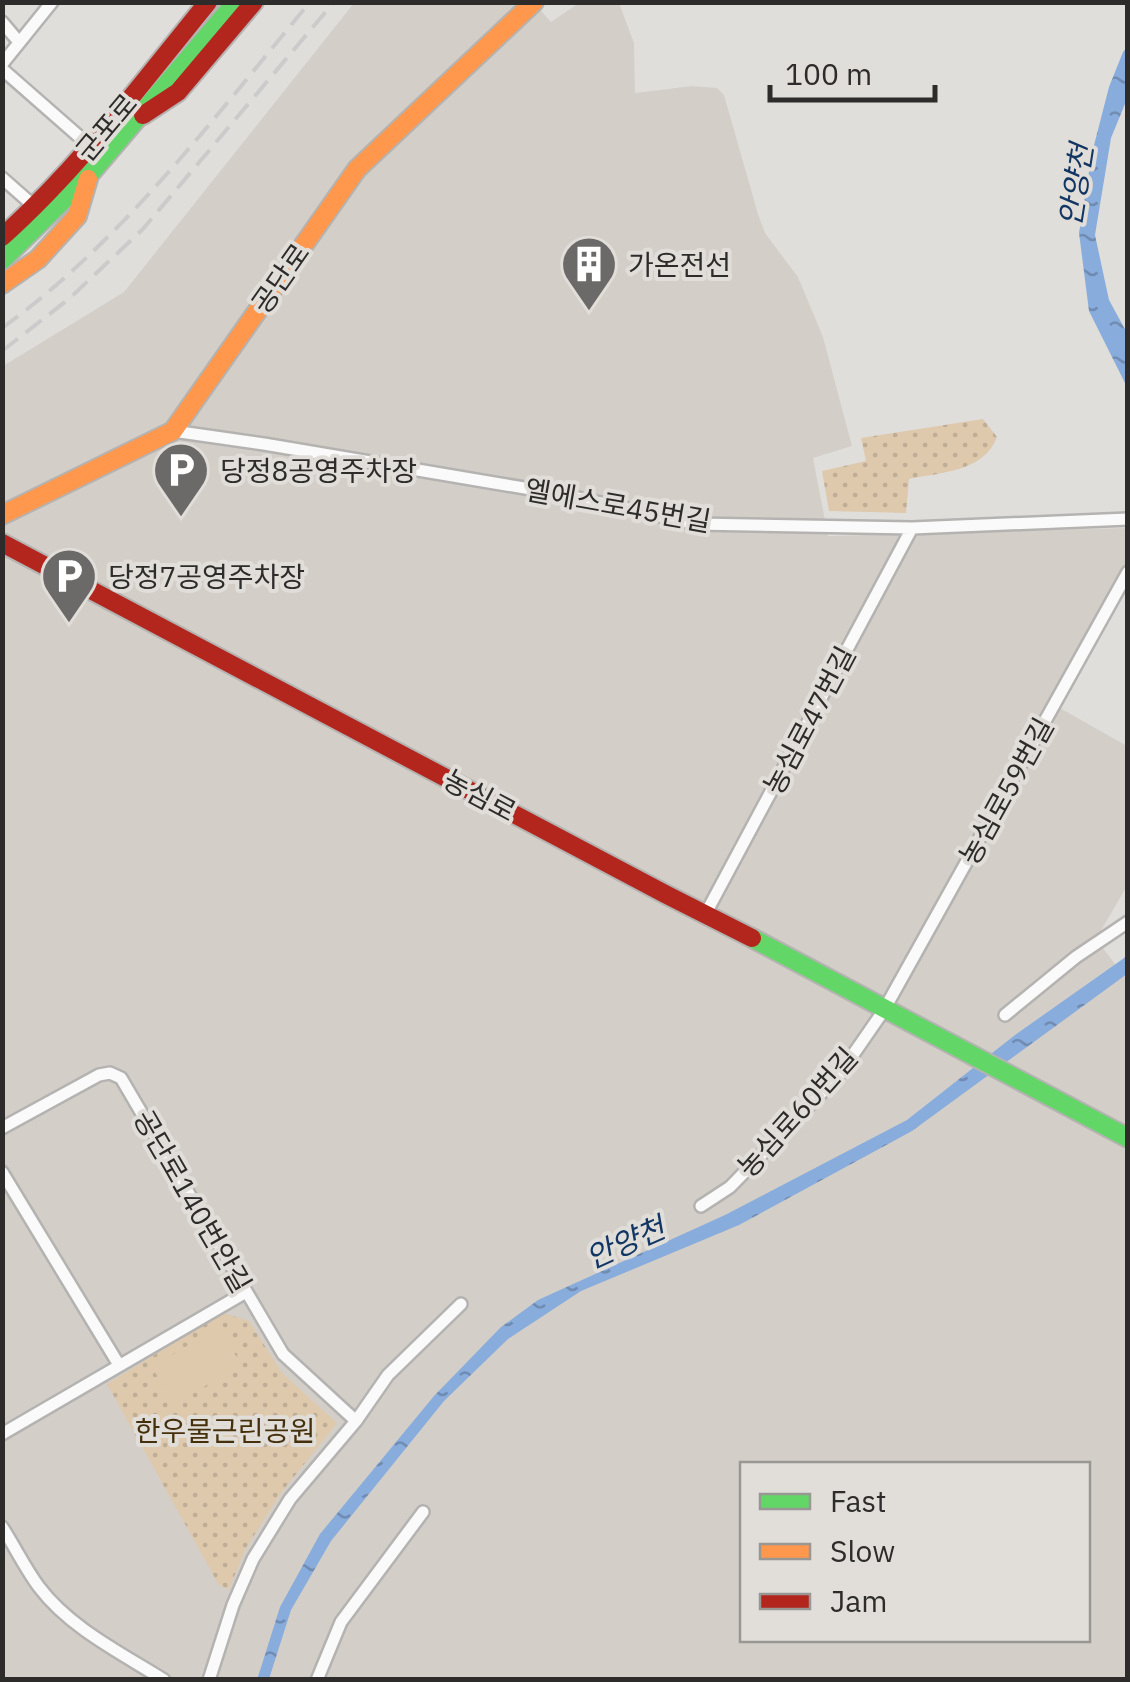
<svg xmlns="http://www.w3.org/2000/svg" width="1130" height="1682" viewBox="0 0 1130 1682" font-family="'IBM Plex Sans','Noto Sans KR',sans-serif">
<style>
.built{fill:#d3cfc8;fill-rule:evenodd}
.grass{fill:url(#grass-dots)}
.pitch{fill:#dec9ad}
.water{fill:url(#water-ripples)}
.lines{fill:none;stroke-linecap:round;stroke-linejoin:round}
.street-casing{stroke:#b4b3b1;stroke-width:16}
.fast-casing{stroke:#b4b3b1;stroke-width:22}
.slow-casing{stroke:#b4b3b1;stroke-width:22}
.jam-casing{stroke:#b4b3b1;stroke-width:22}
.street{stroke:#fafafa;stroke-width:11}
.fast{stroke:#63d668;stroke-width:18}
.slow{stroke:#ff974d;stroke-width:18}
.jam{stroke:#b3261e;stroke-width:18}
.rail{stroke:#cccbcb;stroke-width:4;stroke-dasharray:20 10;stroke-linecap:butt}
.labels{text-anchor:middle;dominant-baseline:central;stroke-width:8;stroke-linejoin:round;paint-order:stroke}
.street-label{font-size:28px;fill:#2d2c2a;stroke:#e1deda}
.poi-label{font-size:28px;fill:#2d2c2a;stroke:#e1deda;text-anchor:start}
.park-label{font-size:28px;fill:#46300b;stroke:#e1deda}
.water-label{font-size:30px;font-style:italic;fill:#123663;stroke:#e1deda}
</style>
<defs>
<pattern id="grass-dots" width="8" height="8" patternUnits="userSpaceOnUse" patternTransform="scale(2.5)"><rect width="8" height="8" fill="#dec9ad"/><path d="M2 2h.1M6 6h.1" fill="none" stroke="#bfad95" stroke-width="1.8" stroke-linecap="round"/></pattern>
<pattern id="water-ripples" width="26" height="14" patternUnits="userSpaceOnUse" patternTransform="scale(2.5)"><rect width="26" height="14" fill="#88acdc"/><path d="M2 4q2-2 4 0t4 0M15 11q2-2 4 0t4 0" fill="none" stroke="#708cb3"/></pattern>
</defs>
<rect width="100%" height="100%" fill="#e0dedb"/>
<path class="built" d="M354,3H534L551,22L579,3H619L634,43L635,93L692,86L717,88L724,95L758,214L765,233L798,277L823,337L852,446L813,458L828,536L1127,528V562L1051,703L1127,746V886L1096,939L1128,981L1127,1679L3,1680V366L124,292ZM742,1464H1088V1640H742Z"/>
<path class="grass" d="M983,419L997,437C984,472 942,472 909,479L906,513L829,511L822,471L866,461L861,438Z
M223,1313L249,1321L282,1373L337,1423L281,1493L246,1548L229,1589L219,1585L107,1384Z"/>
<path class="pitch" d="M218,1327L241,1364L174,1405L152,1367Z"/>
<path class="water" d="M1127,47V99L1111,138L1095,235L1109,300L1127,333V387L1089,311L1079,233L1092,153L1109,87L1123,52Z
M1127,956V974L912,1131L739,1225L581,1291L508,1339L444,1401L331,1541L291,1610L269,1679L257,1680L280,1607L320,1534L434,1396L501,1327L538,1300L725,1215L907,1120L1015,1035Z"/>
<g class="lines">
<g class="street-casing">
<path id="street" d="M2,22L19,42
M2,64L52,2
M2,69L91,147
M2,178L35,207
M173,431L264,444L560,494L696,524L912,528L1128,519
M706,913L912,528
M1005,1015L1076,957L1128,922
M2,1128L99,1075L110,1073L121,1078L283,1354L356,1421
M2,1172L119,1365
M701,1206L730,1187L839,1075L884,1010L1128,572
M2,1434L246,1292
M2,1527C15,1547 25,1568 39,1587C70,1628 121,1653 164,1680
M209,1680L233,1605L253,1559L290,1499L356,1421L388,1375L461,1304
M317,1680L341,1622L423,1512"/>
</g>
<g class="fast-casing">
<path id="fast" d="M2,260L90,174L236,2
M752,938L1128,1138"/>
</g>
<g class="slow-casing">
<path id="slow" d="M2,284L38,259L77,216L88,179
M2,515L173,431L357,169L534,2"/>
</g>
<g class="jam-casing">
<path id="jam" d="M143,115L178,92L254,2
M2,237C80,167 142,83 208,2
M2,543L667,895L752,938"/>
</g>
<use href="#street" class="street"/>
<use href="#fast" class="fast"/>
<use href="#slow" class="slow"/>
<use href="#jam" class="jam"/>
<path class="rail" d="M2,328C122,242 216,115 310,2
M2,351L70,298L143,229L334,2"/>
</g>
<defs>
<g id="building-pin" transform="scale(2.875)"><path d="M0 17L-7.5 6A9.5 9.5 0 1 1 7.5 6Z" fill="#6c6a68" stroke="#e1deda"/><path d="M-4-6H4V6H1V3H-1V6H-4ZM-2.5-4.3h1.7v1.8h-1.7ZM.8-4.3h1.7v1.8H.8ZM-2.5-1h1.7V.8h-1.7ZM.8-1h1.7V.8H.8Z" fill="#fff"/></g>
<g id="parking-pin" transform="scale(2.875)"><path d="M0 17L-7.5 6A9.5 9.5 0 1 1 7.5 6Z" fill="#6c6a68" stroke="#e1deda"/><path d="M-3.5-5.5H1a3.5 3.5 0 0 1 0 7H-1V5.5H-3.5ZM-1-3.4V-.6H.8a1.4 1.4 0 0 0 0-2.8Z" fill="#fff"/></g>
</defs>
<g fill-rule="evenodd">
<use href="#building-pin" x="589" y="264"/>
<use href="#parking-pin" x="181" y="470"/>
<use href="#parking-pin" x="69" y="576"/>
</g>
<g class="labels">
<g class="street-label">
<text transform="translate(106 127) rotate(-50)">군포로</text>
<text transform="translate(280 278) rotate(-55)">공단로</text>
<text transform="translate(618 505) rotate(10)">엘에스로45번길</text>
<text transform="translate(809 720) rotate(-62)">농심로47번길</text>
<text transform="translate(1006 791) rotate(-61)">농심로59번길</text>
<text transform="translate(480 795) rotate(28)">농심로</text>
<text transform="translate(797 1112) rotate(-48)">농심로60번길</text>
<text transform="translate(193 1201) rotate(60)">공단로140번안길</text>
</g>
<g class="poi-label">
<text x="628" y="264">가온전선</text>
<text x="220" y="470">당정8공영주차장</text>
<text x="108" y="576">당정7공영주차장</text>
</g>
<g class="park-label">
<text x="225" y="1430">한우물근린공원</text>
</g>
<g class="water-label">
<text transform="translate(1075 185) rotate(-81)">안양천</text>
<text transform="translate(625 1242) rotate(-24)">안양천</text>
</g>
</g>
<rect width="1130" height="1682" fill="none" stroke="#2d2c2a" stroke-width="10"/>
<rect x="740" y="1462" width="350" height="180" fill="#e1deda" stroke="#999794" stroke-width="2.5"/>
<rect x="760" y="1494" width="50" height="15" fill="#63d668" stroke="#999794" stroke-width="2.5"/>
<text x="830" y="1512" font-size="30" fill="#2d2c2a">Fast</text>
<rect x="760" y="1544" width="50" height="15" fill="#ff974d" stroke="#999794" stroke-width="2.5"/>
<text x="830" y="1562" font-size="30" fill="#2d2c2a">Slow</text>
<rect x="760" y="1594" width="50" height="15" fill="#b3261e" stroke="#999794" stroke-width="2.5"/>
<text x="830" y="1612" font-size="30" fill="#2d2c2a">Jam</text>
<path d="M770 85v15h165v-15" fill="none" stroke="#2d2c2a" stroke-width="5"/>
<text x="785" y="85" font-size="30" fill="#2d2c2a" stroke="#e1deda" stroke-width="8" paint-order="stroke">100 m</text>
</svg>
